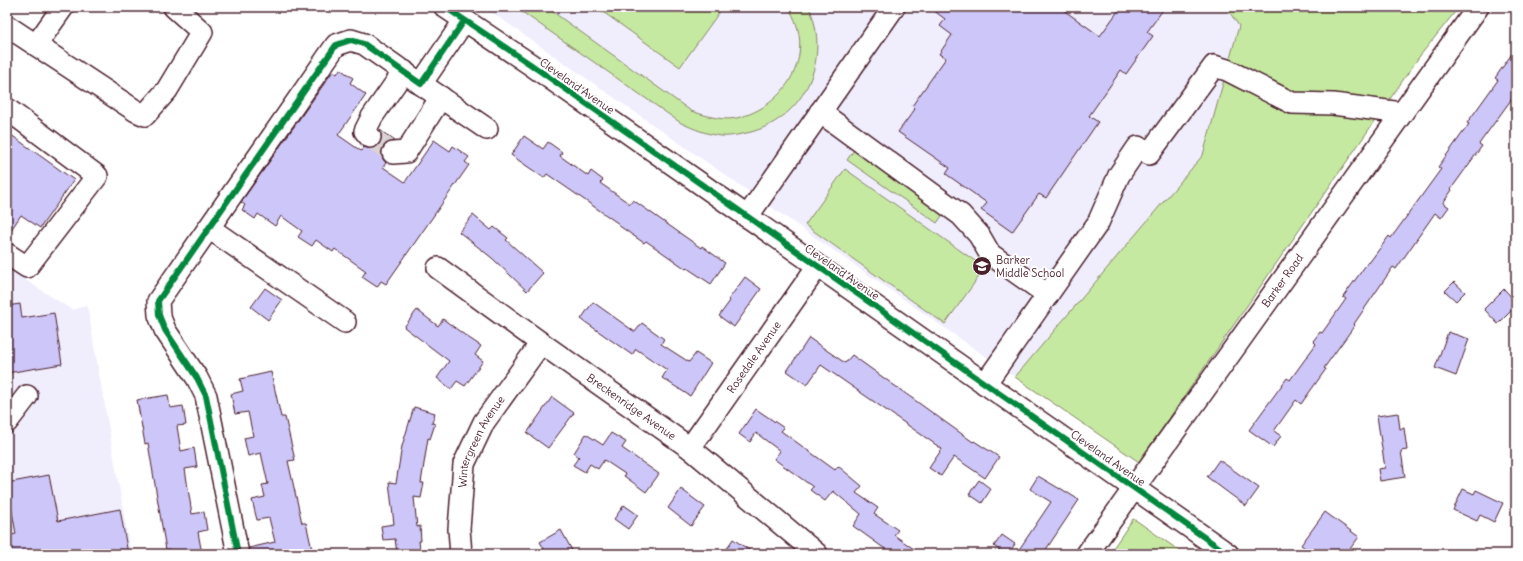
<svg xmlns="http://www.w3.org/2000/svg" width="1523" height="561" viewBox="0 0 1523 561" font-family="Delius,sans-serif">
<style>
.built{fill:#f0eefd}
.green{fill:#c6e9a2;stroke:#888466}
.building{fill:#cdc6f8;stroke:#4a1f2b}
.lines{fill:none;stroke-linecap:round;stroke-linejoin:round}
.minor-tunnel{stroke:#dbd2d5;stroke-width:21;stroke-dasharray:21 10;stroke-linecap:butt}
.minor-casing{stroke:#4a1f2b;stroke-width:24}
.minor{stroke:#fff;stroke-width:21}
.cycleway-casing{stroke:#fff;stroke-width:8}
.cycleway{stroke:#00873e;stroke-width:6}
.labels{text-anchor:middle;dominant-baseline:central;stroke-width:4;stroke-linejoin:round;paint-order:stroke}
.street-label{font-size:11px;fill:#4a1f2b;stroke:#fff}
.poi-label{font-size:11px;fill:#4a1f2b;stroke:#fff;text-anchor:start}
</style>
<rect width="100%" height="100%" fill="#fff"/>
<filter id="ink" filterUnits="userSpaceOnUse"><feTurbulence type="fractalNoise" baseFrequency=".025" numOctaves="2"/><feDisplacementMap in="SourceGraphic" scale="8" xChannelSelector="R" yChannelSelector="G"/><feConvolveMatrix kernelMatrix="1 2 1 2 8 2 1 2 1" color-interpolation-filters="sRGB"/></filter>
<g filter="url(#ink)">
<path class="built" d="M484,7H1226L1239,26L1203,155L1015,377Z
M7,268L72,310L87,305L131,554H7Z"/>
<path class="green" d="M515,7H546L691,111C707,116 724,122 741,117C789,103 817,51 788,7H809C831,58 806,117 751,132C742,134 731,137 721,136C706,134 694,129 681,123Z
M596,7H723L680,67Z
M1226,7H1459L1419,57L1139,462L1015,377L1203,155L1239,26Z
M865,134L955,197L937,223L847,160Z
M845,169L985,268L945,324L805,225Z
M1133,519L1137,521L1184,554H1109Z"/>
<path class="building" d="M929,7H1059L1100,36L1121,7H1165L1147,32L1153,36L1126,74L1121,70L1089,116L1098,122L1046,198L1039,194L1012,232L981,210L987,203L946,174L950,168L898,132L915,109L912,106L946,58L939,54L952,35L940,26L945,19Z
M1516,48V93L1479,144L1482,146L1451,189L1452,190L1443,203L1449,207L1441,218L1435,213L1396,269L1393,267L1354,324L1355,325L1324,368L1326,369L1301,404L1296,400L1274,431L1281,436L1273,447L1249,430L1287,378L1290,380L1316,344L1313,341L1320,332L1322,333L1346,299L1343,297L1368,262L1369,263L1389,236L1391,238L1441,169L1438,167L1469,124L1467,123L1498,80L1495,78Z
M340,69L353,78L350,83L366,95L338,135L361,151L364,147L372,149L378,146L381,141L382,135L380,130L395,141L387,143L382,148L381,154L383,159L386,163L383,167L405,182L434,140L450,151L453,146L469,157L465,162L469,165L386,284L381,281L377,287L362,277L366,271L335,249L333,252L316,240L312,246L298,237L302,231L281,216L275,226L258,214L255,219L242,210L245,205L241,202L333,71L337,74Z
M7,132L74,180L40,228L21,215L7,236Z
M524,136L543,149L548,142L562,152L560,156L588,176L591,171L603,180L600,183L630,204L633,200L701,248L702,246L725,263L711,284L687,268L686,269L646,241L644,243L618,225L619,224L547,174L544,178L511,155Z
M473,215L491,230L494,227L508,238L506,240L543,273L527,291L492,258L459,232Z
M745,277L761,289L734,327L719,316L730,301L728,300Z
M1454,282L1465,292L1456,301L1445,291Z
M265,288L282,300L268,320L251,307Z
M1504,289L1516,302V306L1498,324L1484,309Z
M593,302L635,332L642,323L664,339L661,344L689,362L696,353L711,363L690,396L662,378L667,370L636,349L632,355L581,319Z
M20,304L22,318L54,313L62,364L7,373V306Z
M417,310L438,326L443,319L466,336L481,346L475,355L483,361L465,386L457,381L451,389L437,378L449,361L404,327Z
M1448,332L1469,339L1456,376L1435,368Z
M809,338L845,363L852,355L973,442L974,441L999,457L985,478L954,457L941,476L929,468L942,449L821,365L807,385L787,371Z
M271,372L281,417H285L295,460L288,461L302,523H306L313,554H250L249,548L275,542L269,518L257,520L252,500L265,497L262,485L268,484L261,453L248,456L244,438L253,436L248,412L235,414L231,394L243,391L240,379Z
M168,395L170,408L183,406L186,425L177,426L181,451L194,448L197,467L185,469L192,514L204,512L207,530L198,532L202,554H171L170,549L166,550L148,443L145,444L137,400Z
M552,397L574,413L548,448L527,433Z
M414,407L435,413L432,423L435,424L430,439L428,438L421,483H424L421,498L414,497L417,527L420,526L421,541H419L420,550L397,553L395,539L383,540L381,526L394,524L389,482L396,483L402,446Z
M756,409L784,428L781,431L835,470L838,466L862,486L856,493L878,508L874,514L898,530L894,535L921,554H892L853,526L861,514L833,491L825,501L810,490L813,487L774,459L780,451L756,433L750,442L739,434Z
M1398,413L1400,429L1404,428L1407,450L1401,451L1405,477L1380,481L1378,469L1385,468L1377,416Z
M611,433L626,442L622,448L659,474L646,492L624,476L625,474L604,460L598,469L590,464L585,472L573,465L579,457L574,453L586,434L603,445Z
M1219,460L1259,488L1246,506L1207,477Z
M49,475L58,521L120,509L128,554H7V536L16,534L7,483Z
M1038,476L1060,489V488L1079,500L1043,554H1016L1051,502L1030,489Z
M979,480L991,489L982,503L969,494Z
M681,489L705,507L691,526L668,508Z
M1463,489L1474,494L1476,490L1503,503L1494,522L1480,515L1477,521L1453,510Z
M624,505L638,515L628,529L614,519Z
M1325,512L1359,537L1346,554H1313L1301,545Z
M561,530L574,554H547L540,542Z
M1002,535L1015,544L1008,554H1005L994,546Z
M733,539L755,554H723Z"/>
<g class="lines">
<path class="minor-tunnel" d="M370,137L393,153"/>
<g class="minor-casing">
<g id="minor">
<path d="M445,7L530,64L1228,554"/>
<path d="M7,26L136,111L145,115L167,90L202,32L174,7"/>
<path d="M36,45L63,7"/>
<path d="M421,84L487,129"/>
<path d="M7,109L97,176L27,267L7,254"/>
<path d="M820,112L961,215L979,235L990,254L1048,295"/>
<path d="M370,137L365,131L372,117L404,71"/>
<path d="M393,153L406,152L441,97"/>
<path d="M747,217L894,7"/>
<path d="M209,228L345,322"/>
<path id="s1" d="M438,268L541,343L690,448L817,554"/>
<path d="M985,384L1098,223L1119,175L1138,147L1149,154L1214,66L1227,70L1292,103L1333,104L1402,113"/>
<path d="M7,422L27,396"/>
<path id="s2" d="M690,448L817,267"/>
<path d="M238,554L206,396L197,378L165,330L159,315L158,301L336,45L351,40L364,44L421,84L464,21"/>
<path id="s3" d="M461,554L459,529L464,464L484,422L541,343"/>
<path id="s4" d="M1087,554L1478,7"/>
</g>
</g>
<use href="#minor" class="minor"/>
<g class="cycleway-casing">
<path id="cycleway" d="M445,7L530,64L1228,554
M238,554L206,396L197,378L165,330L159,315L158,301L336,45L351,40L364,44L421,84L464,21"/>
</g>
<use href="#cycleway" class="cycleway"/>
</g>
</g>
<defs>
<g id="school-disc" transform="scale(1)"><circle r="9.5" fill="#4a1f2b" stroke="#fff"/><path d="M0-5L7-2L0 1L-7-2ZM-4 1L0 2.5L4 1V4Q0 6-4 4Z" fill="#fff"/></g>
</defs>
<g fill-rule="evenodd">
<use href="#school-disc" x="982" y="266"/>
</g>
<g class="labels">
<g class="street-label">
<text transform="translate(577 86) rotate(35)">Cleveland Avenue</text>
<text transform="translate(842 272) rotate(35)">Cleveland Avenue</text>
<text stroke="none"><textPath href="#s4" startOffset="336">Barker Road</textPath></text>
<text stroke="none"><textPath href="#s2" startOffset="111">Rosedale Avenue</textPath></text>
<text stroke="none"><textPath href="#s1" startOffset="238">Breckenridge Avenue</textPath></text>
<text stroke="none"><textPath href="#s3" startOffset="117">Wintergreen Avenue</textPath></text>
<text transform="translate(1108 458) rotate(35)">Cleveland Avenue</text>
</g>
<g class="poi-label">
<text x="996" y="260">Barker<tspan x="996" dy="13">Middle School</tspan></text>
</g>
</g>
<rect width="1523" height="561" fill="none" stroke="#fff" stroke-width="24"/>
<rect x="12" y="12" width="1499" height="537" fill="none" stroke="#4a1f2b" stroke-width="1.5" filter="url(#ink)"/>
</svg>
